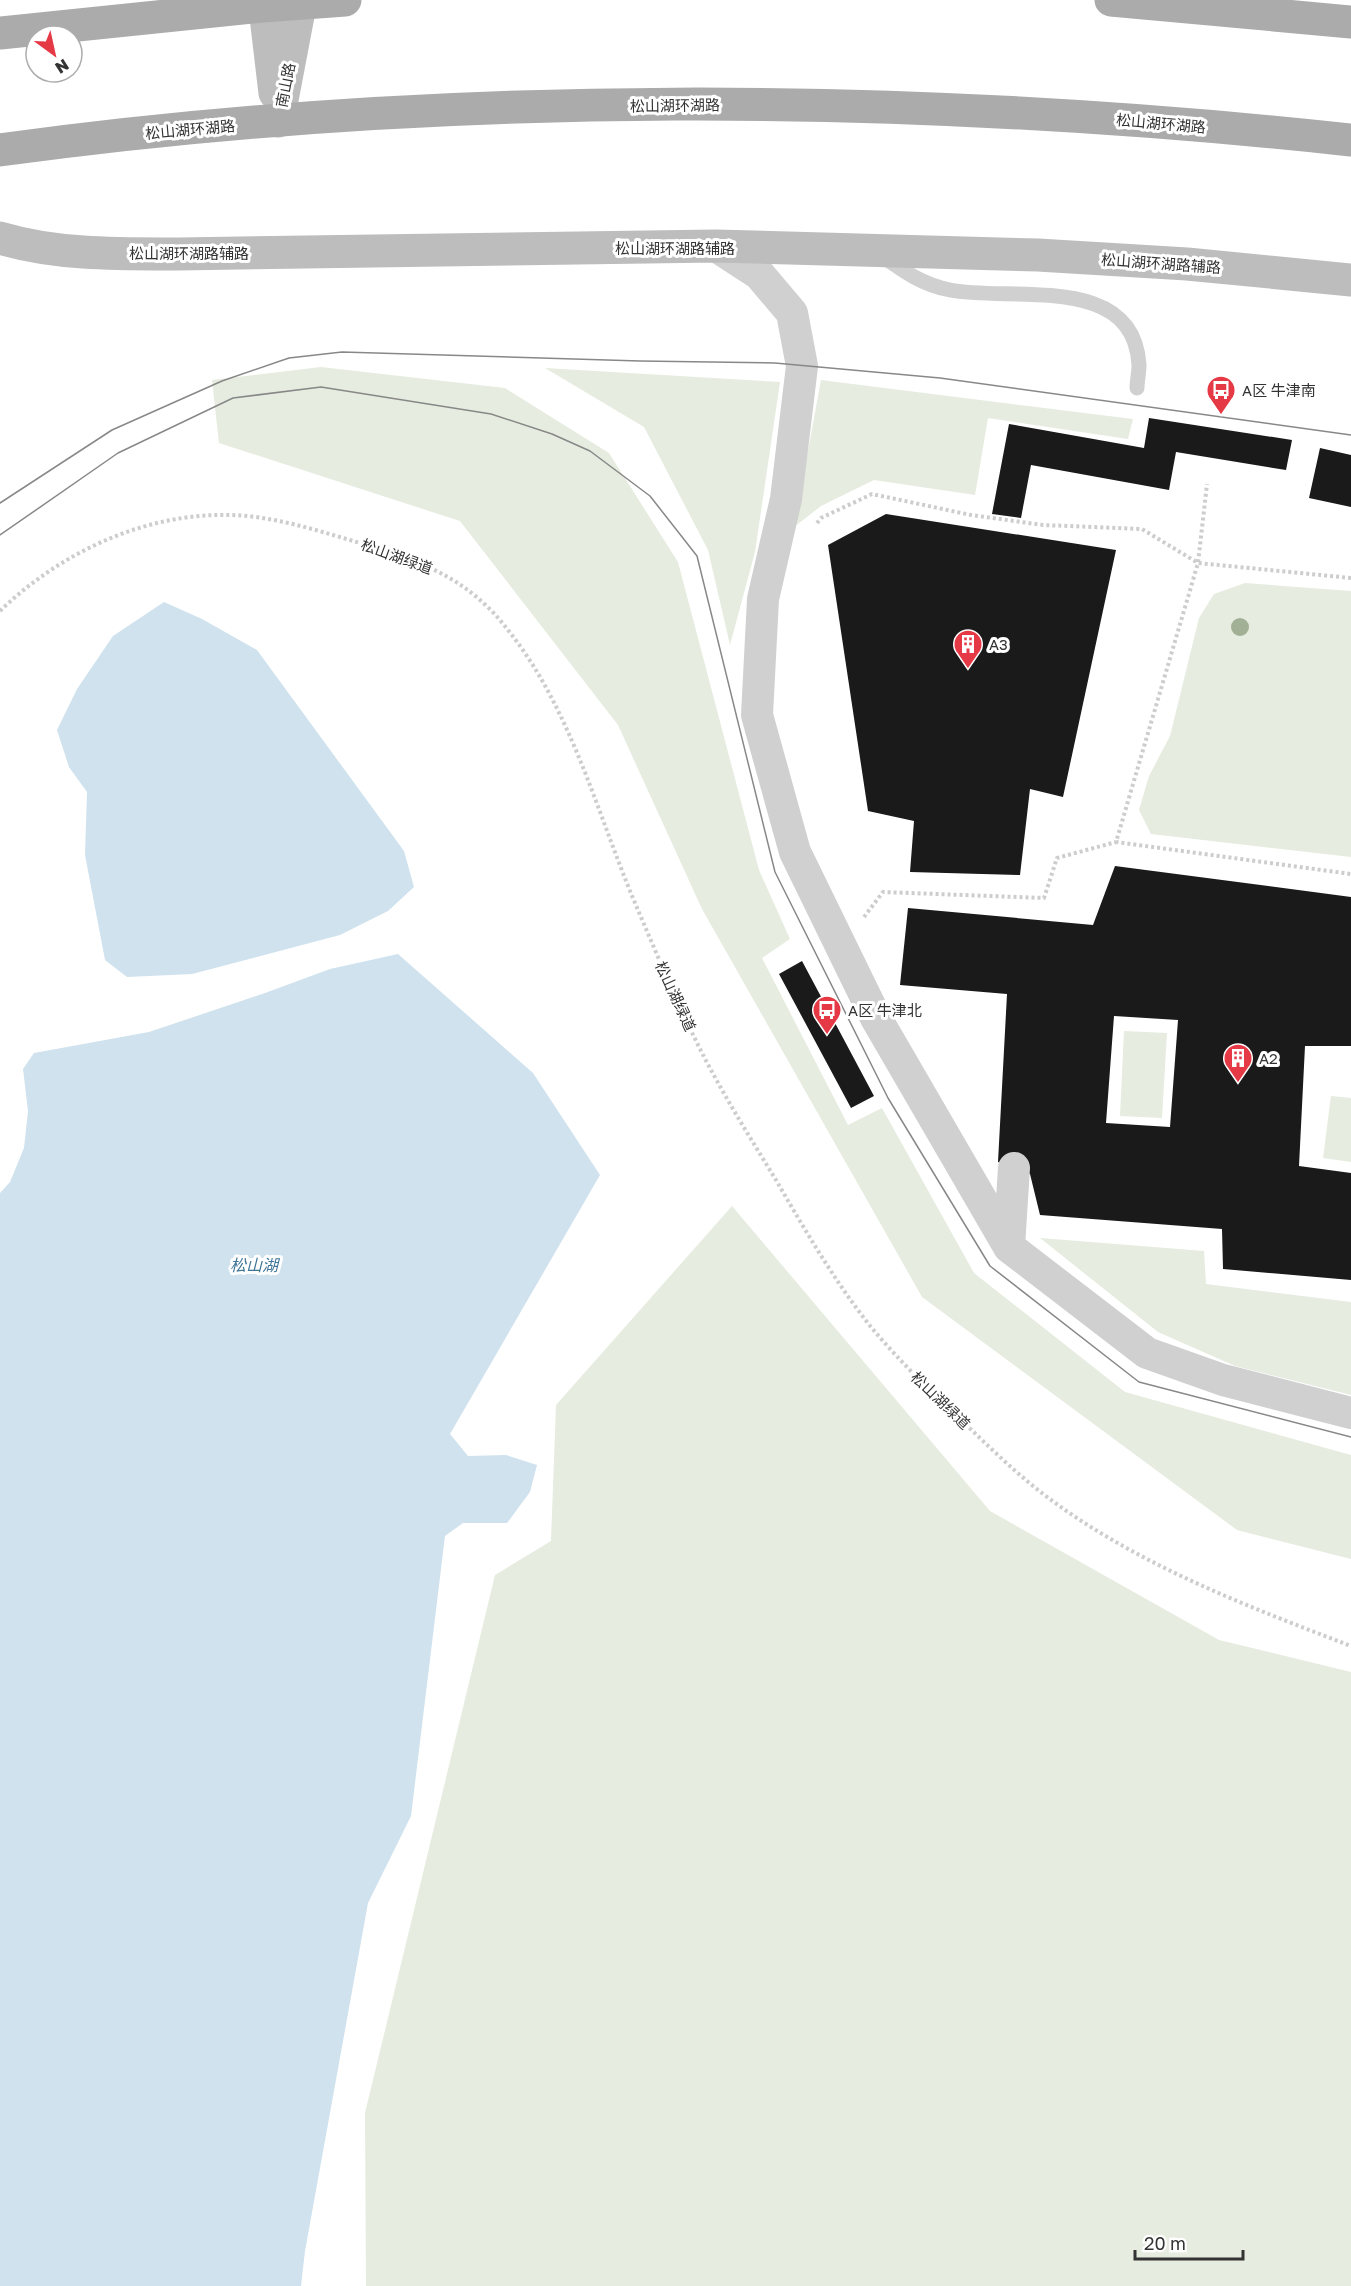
<svg xmlns="http://www.w3.org/2000/svg" width="1351" height="2286" viewBox="0 0 1351 2286" font-family="'Golos Text','Noto Sans SC',sans-serif">
<style>
.green{fill:#e6ecdf}
.water{fill:#cfe2ee}
.building{fill:#1a1a1a;fill-rule:evenodd}
.lines{fill:none;stroke-linecap:round;stroke-linejoin:round}
.path{stroke:#cdcdcd;stroke-width:4;stroke-dasharray:3 3;stroke-linecap:butt}
.lane{stroke:#d0d0d0;stroke-width:15}
.street{stroke:#d0d0d0;stroke-width:32}
.secondary{stroke:#bdbdbd;stroke-width:33}
.primary{stroke:#ababab;stroke-width:33}
.tram{stroke:#888;stroke-width:1.5}
.tree{fill:#a2b095}
.labels{text-anchor:middle;dominant-baseline:central;stroke-width:6;stroke-linejoin:round;paint-order:stroke}
.street-label{font-size:15px;fill:#333;stroke:#fff}
.poi-label{font-size:15px;fill:#333;stroke:#fff;text-anchor:start}
.water-label{font-size:16px;font-style:italic;fill:#3f7597;stroke:#fff}
</style>
<rect width="100%" height="100%" fill="#fff"/>
<path class="green" d="M321,367L505,388L609,453L678,562L759,870L790,939L762,958L848,1125L882,1108L974,1273L1125,1392L1351,1455V1559L1237,1530L922,1297L702,909L618,725L460,521L219,443L212,380Z
M545,368L780,382L755,552L730,645L708,550L644,427Z
M821,380L1133,419L1128,439L988,418L975,495L874,480L821,506L794,527Z
M1245,583L1351,591V857L1151,834L1139,810L1149,776L1170,736L1199,618L1214,594Z
M1124,1031L1167,1033L1162,1118L1120,1116Z
M1331,1096L1351,1098V1162L1323,1158Z
M732,1206L990,1511L1219,1640L1351,1672V2286H366L365,2113L495,1575L551,1541L556,1405Z
M1040,1238L1204,1251L1206,1284L1351,1302V1395L1235,1366L1158,1332Z"/>
<path class="water" d="M164,602L202,619L257,650L404,851L414,887L388,911L340,935L192,974L127,977L105,960L85,855L87,792L69,767L57,730L77,689L113,636Z
M398,954L533,1073L600,1175L450,1434L468,1456L506,1455L537,1465L530,1492L507,1523H463L445,1536L411,1816L368,1903L305,2251L301,2286H0V1193L10,1182L24,1148L28,1111L23,1069L34,1053L149,1032L265,993L330,969Z"/>
<path class="building" d="M1149,418L1292,440L1286,470L1176,452L1169,490L1031,465L1021,518L992,514L1009,424L1144,448Z
M1320,448L1351,455V507L1309,498Z
M886,514L1116,550L1063,797L1030,789L1020,875L910,872L914,821L868,811L828,545Z
M1115,866L1351,897V1046H1305L1299,1166L1351,1173V1280L1223,1269L1222,1229L1040,1215L1030,1174L998,1162L1007,994L900,985L908,908L1093,925ZM1114,1016L1178,1020L1170,1127L1106,1123Z
M802,961L874,1096L851,1108L779,974Z"/>
<g class="lines">
<path class="path" d="M817,523L821,518L872,494L971,515L1043,525L1142,529L1198,563L1207,484
M1351,578L1198,563L1116,842L1351,874
M0,611C67,546 163,505 256,517C292,522 326,533 360,543C421,561 468,578 508,630C571,709 596,810 635,903C655,950 675,998 698,1045C721,1091 749,1136 776,1180C805,1230 835,1282 871,1327C896,1357 924,1385 952,1411C980,1438 1008,1466 1038,1490C1130,1562 1244,1605 1351,1646
M864,917L883,892L1044,898L1057,858L1116,842"/>
<path class="lane" d="M881,255C903,271 923,285 950,290C1010,302 1134,272 1139,365C1139,373 1137,381 1137,388"/>
<path class="street" d="M716,246L759,274L792,313L802,366L786,499L763,599L757,715L795,852L876,1018L1009,1247L1147,1353L1223,1380L1351,1413
M1009,1247L1014,1168"/>
<path class="secondary" d="M264,0L275,93
M278,121L301,0
M0,238C57,255 119,254 178,254L716,246L1038,255L1187,264L1351,280"/>
<path class="primary" d="M1111,0L1351,22
M0,33L263,6L345,0
M0,150C444,89 906,92 1351,140"/>
<path class="tram" d="M0,503L112,430L222,381L289,358L342,352L640,361L775,363L940,378L1351,435
M0,535L118,453L233,398L321,387L491,414L552,434L590,451L650,496L697,556L775,872L888,1098L990,1266L1139,1382L1351,1437"/>
</g>
<circle class="tree" cx="1240" cy="627" r="9"/>
<defs>
<g id="bus-pin" transform="scale(1.5)"><path d="M0 17L-7.5 6A9.5 9.5 0 1 1 7.5 6Z" fill="#e63946" stroke="#fff"/><path d="M-5-6H5V4H4V6H2V4H-2V6H-4V4H-5ZM-3.5-4V0h7V-4ZM-3.5 1.2v1.5H-2V1.2ZM2 1.2v1.5H3.5V1.2Z" fill="#fff"/></g>
<g id="building-pin" transform="scale(1.5)"><path d="M0 17L-7.5 6A9.5 9.5 0 1 1 7.5 6Z" fill="#e63946" stroke="#fff"/><path d="M-4-6H4V6H1V3H-1V6H-4ZM-2.5-4.3h1.7v1.8h-1.7ZM.8-4.3h1.7v1.8H.8ZM-2.5-1h1.7V.8h-1.7ZM.8-1h1.7V.8H.8Z" fill="#fff"/></g>
</defs>
<g fill-rule="evenodd">
<use href="#bus-pin" x="1221" y="390"/>
<use href="#building-pin" x="968" y="644"/>
<use href="#bus-pin" x="827" y="1010"/>
<use href="#building-pin" x="1238" y="1058"/>
</g>
<g class="labels">
<g class="street-label">
<text transform="translate(285 85) rotate(-79)">南山路</text>
<text transform="translate(675 105) rotate(-1)">松山湖环湖路</text>
<text transform="translate(1161 123) rotate(5)">松山湖环湖路</text>
<text transform="translate(190 129) rotate(-5)">松山湖环湖路</text>
<text x="675" y="248">松山湖环湖路辅路</text>
<text x="189" y="253">松山湖环湖路辅路</text>
<text transform="translate(1161 263) rotate(4)">松山湖环湖路辅路</text>
<text transform="translate(397 556) rotate(20)">松山湖绿道</text>
<text transform="translate(676 996) rotate(65)">松山湖绿道</text>
<text transform="translate(941 1400) rotate(44)">松山湖绿道</text>
</g>
<g class="poi-label">
<text x="1242" y="390">A区 牛津南</text>
<text x="989" y="644">A3</text>
<text x="848" y="1010">A区 牛津北</text>
<text x="1259" y="1058">A2</text>
</g>
<g class="water-label">
<text x="254" y="1265">松山湖</text>
</g>
</g>
<g transform="translate(54 54) rotate(147)"><circle r="28" fill="#ffffff" stroke="#adadad" stroke-width="1.5"/>
<path d="M0-4.5L10 22L0 15L-10 22Z" fill="#e63946"/>
<text y="-9" font-size="16" font-weight="bold" text-anchor="middle" fill="#333333">N</text>
</g>
<path d="M1135 2250v9h108v-9" fill="none" stroke="#333333" stroke-width="3"/>
<text x="1144" y="2250" font-size="18" fill="#333333" stroke="#ffffff" stroke-width="4.5" paint-order="stroke">20 m</text>
</svg>
